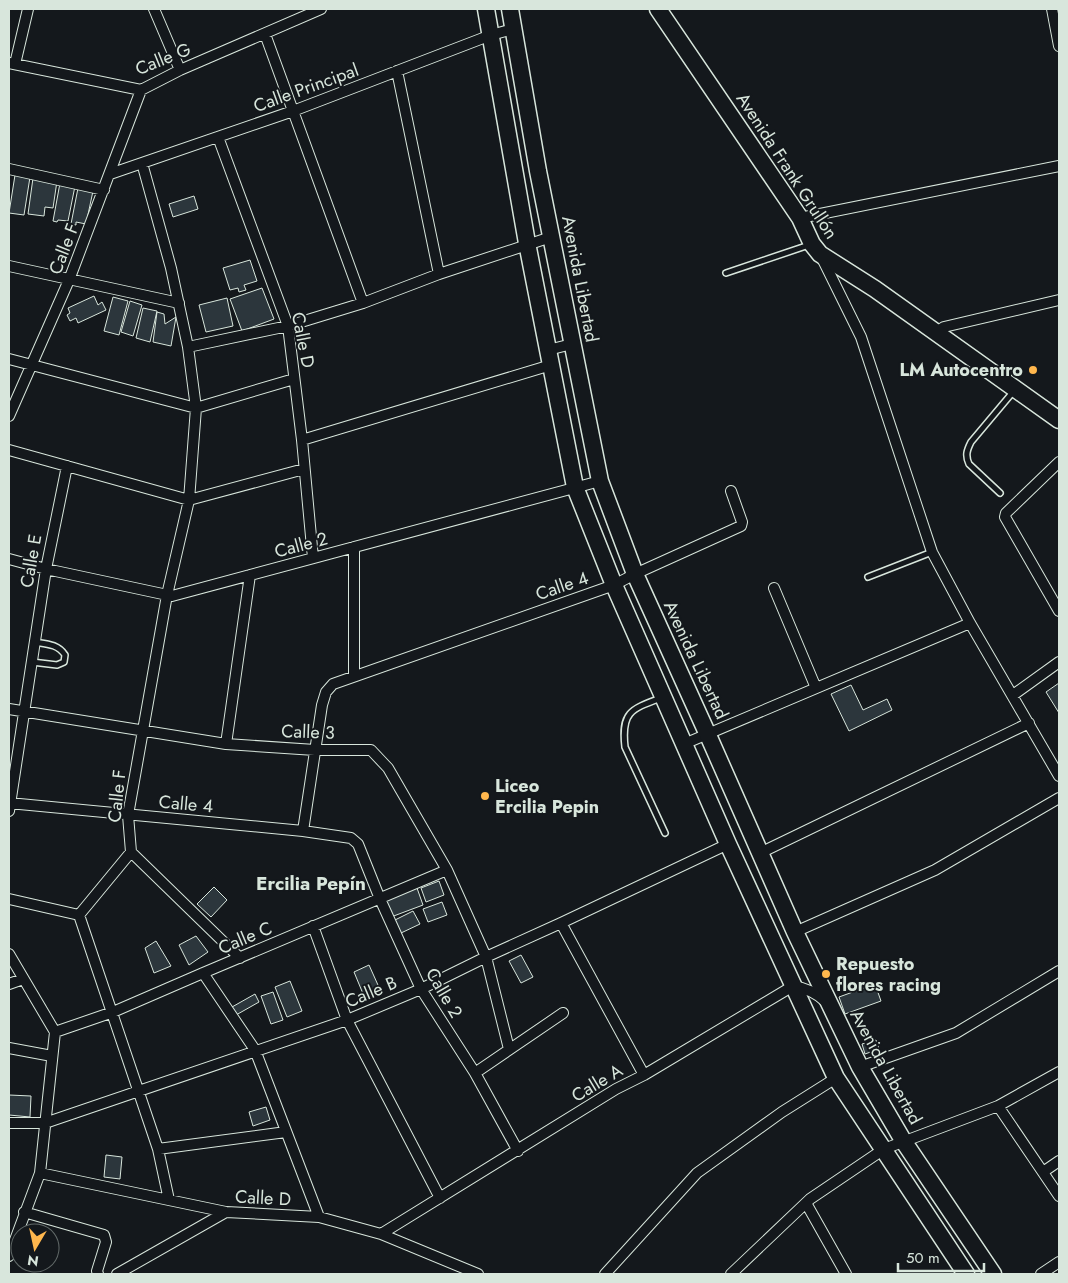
<svg xmlns="http://www.w3.org/2000/svg" width="1068" height="1283" viewBox="0 0 1068 1283" font-family="Jost,sans-serif">
<style>
.building{fill:#2c363c;stroke:#d8e6dc}
.lines{fill:none;stroke-linecap:round;stroke-linejoin:round}
.lane-casing{stroke:#d8e6dc;stroke-width:8}
.street-casing{stroke:#d8e6dc;stroke-width:12}
.primary-casing{stroke:#d8e6dc;stroke-width:19}
.lane{stroke:#14181c;stroke-width:5}
.street{stroke:#14181c;stroke-width:10}
.primary{stroke:#14181c;stroke-width:16}
.poi-dot{fill:#ffb74d;stroke:#14181c;stroke-width:2}
.labels{text-anchor:middle;dominant-baseline:central;stroke-width:4;stroke-linejoin:round;paint-order:stroke}
.street-label{font-size:18px;fill:#d8e6dc;stroke:#14181c}
.poi-label{font-size:18px;font-weight:bold;fill:#d8e6dc;stroke:#14181c;text-anchor:start}
.neighbourhood-label{font-size:19px;font-weight:bold;fill:#d8e6dc;stroke:#14181c}
</style>
<rect width="100%" height="100%" fill="#14181c"/>
<path class="building" d="M15,175L30,177L24,215L9,213Z
M33,178L57,181L53,208L45,207L44,216L28,214Z
M60,183L75,186L68,221L58,220L57,222L53,221Z
M78,188L93,191L86,224L76,222V225L71,224Z
M194,196L198,209L173,217L169,204Z
M250,260L257,281L244,285L246,290L239,292L238,288L230,290L223,268Z
M262,288L274,319L242,331L230,299Z
M94,296L98,305L102,302L106,310L78,323L76,318L70,321L67,315L70,313L68,308Z
M113,297L128,301L119,335L104,331Z
M227,298L233,326L206,332L199,305Z
M130,301L142,305L133,336L121,332Z
M143,308L157,311L150,342L136,338Z
M157,312L164,314L165,324L176,317L171,346L153,342Z
M1059,683V713L1046,692Z
M851,685L863,710L887,699L892,710L849,731L831,694Z
M439,881L444,895L426,902L421,888Z
M214,887L227,900L211,917L197,904Z
M417,888L423,905L391,917L385,899Z
M442,902L447,915L428,922L423,909Z
M413,911L420,924L401,933L395,920Z
M196,936L208,952L189,965L179,945Z
M156,941L171,966L154,973L145,948Z
M521,955L533,977L521,983L509,961Z
M369,965L382,994L366,1001L354,972Z
M290,981L302,1011L287,1017L275,987Z
M875,984L881,1001L845,1014L839,997Z
M273,992L283,1020L271,1024L261,996Z
M255,994L259,1002L236,1015L232,1007Z
M876,1040L879,1049L865,1054L862,1044Z
M9,1095L31,1096L30,1117L9,1115Z
M266,1107L270,1120L253,1126L249,1112Z
M106,1155L122,1157L120,1179L104,1177Z"/>
<g class="lines">
<g class="lane-casing">
<path id="lane" d="M726,273L809,245
M1000,493L969,464C965,455 967,450 971,442L1013,392
M868,577L932,552
M32,662L57,665L64,662L65,655C58,644 47,644 34,642
M661,698C631,709 621,712 625,747L665,833"/>
</g>
<g class="street-casing">
<path id="street" d="M154,9L180,70
M1052,9L1059,46
M265,34L363,303
M9,63L141,90L180,70L321,9
M15,64L28,9
M397,71L439,274
M218,137L288,326L302,440L313,558
M142,163L171,268L188,347L196,408L189,500L167,595L128,815L131,852L240,958
M9,169L104,190
M110,174L293,111L491,35L513,29
M800,218L1059,166
M821,256L861,337L932,552L970,623L1059,776
M9,266L179,303
M935,333L944,327L1059,300
M188,347L288,326L363,303L439,274L551,237
M548,350L572,344
M9,359L196,408L294,379
M9,416L69,280L141,90
M302,440L551,365
M9,450L189,500L304,469
M1059,462L1006,513L1005,517L1059,611
M354,547V676
M9,559L46,569L172,596L600,481
M774,588L816,688
M1013,695L1059,662
M9,709L226,744L315,750H371L388,768L447,870L486,957L509,1049
M226,744L250,575
M684,744L970,623
M9,803L303,831L351,838L358,844L380,899L421,989L475,1073L518,1151
M9,811L46,569L67,466
M303,831L322,705L326,692L333,684L614,585L635,574L741,526L742,522L731,491
M760,853L1029,723
M9,899L79,915L131,852
M79,915L158,1149L169,1200
M561,923L644,1075
M313,926L347,1020L440,1198
M795,932L935,870L1059,798
M9,954L55,1032L40,1173L9,1256
M203,973L255,1050L319,1217
M9,984L23,979
M55,1032L113,1012L203,973L447,870
M9,1048L52,1056
M860,1067L956,1033L1059,971
M475,1073L563,1013
M998,1106L1059,1196
M9,1123H45L347,1020L421,989L486,957L561,923L728,844
M158,1149L286,1132
M1043,1172L1059,1161
M40,1173L226,1212L319,1217L381,1234L478,1274
M806,1203L846,1274
M24,1212L104,1235L106,1242L97,1271L98,1274
M381,1234L616,1089L644,1075L793,986C806,988 817,993 826,1002
M117,1274L226,1212
M605,1274L697,1173L782,1112L836,1078
M731,1274L810,1199L884,1149L998,1106L1059,1072
M1041,1274L1059,1262"/>
</g>
<g class="primary-casing">
<path id="primary" d="M486,9L527,243L575,487L614,585L728,844L836,1078L966,1274
M510,9L538,171L600,481L635,574L708,735L795,932L860,1067L904,1142L993,1274
M658,9L800,218L812,244L820,254L875,289L1059,420"/>
</g>
<use href="#lane" class="lane"/>
<use href="#street" class="street"/>
<use href="#primary" class="primary"/>
</g>
<g class="poi-dot">
<circle cx="1033" cy="370" r="5"/>
<circle cx="485" cy="796" r="5"/>
<circle cx="826" cy="974" r="5"/>
</g>
<g class="labels">
<g class="street-label">
<text transform="translate(163 59) rotate(-22)">Calle G</text>
<text transform="translate(306 88) rotate(-20)">Calle Principal</text>
<text transform="translate(787 166) rotate(57)">Avenida Frank Grullón</text>
<text transform="translate(64 249) rotate(-69)">Calle F</text>
<text transform="translate(580 279) rotate(79)">Avenida Libertad</text>
<text transform="translate(303 340) rotate(79)">Calle D</text>
<text transform="translate(301 545) rotate(-15)">Calle 2</text>
<text transform="translate(31 561) rotate(-80)">Calle E</text>
<text transform="translate(562 586) rotate(-19)">Calle 4</text>
<text transform="translate(696 660) rotate(65)">Avenida Libertad</text>
<text transform="translate(308 732) rotate(2)">Calle 3</text>
<text transform="translate(117 796) rotate(-84)">Calle F</text>
<text transform="translate(186 804) rotate(5)">Calle 4</text>
<text transform="translate(245 938) rotate(-23)">Calle C</text>
<text transform="translate(371 992) rotate(-23)">Calle B</text>
<text transform="translate(444 993) rotate(60)">Calle 2</text>
<text transform="translate(886 1067) rotate(61)">Avenida Libertad</text>
<text transform="translate(597 1083) rotate(-31)">Calle A</text>
<text transform="translate(263 1198) rotate(3)">Calle D</text>
</g>
<g class="poi-label">
<text x="1023" y="370" text-anchor="end">LM Autocentro</text>
<text x="495" y="786">Liceo<tspan x="495" dy="21">Ercilia Pepin</tspan></text>
<text x="836" y="964">Repuesto<tspan x="836" dy="21">flores racing</tspan></text>
</g>
<g class="neighbourhood-label">
<text x="311" y="883">Ercilia Pepín</text>
</g>
</g>
<rect width="1068" height="1283" fill="none" stroke="#d8e6dc" stroke-width="20"/>
<g transform="translate(35 1248) rotate(189)"><circle r="24" fill="#14181c" stroke="#626a69"/>
<path d="M0-4L9 19L0 12L-9 19Z" fill="#ffb74d"/>
<text y="-8" font-size="14" font-weight="bold" text-anchor="middle" fill="#d8e6dc">N</text>
</g>
<path d="M898 1263v8h86v-8" fill="none" stroke="#d8e6dc" stroke-width="2.5"/>
<text x="906" y="1263" font-size="15" fill="#d8e6dc" stroke="#14181c" stroke-width="4" paint-order="stroke">50 m</text>
</svg>
